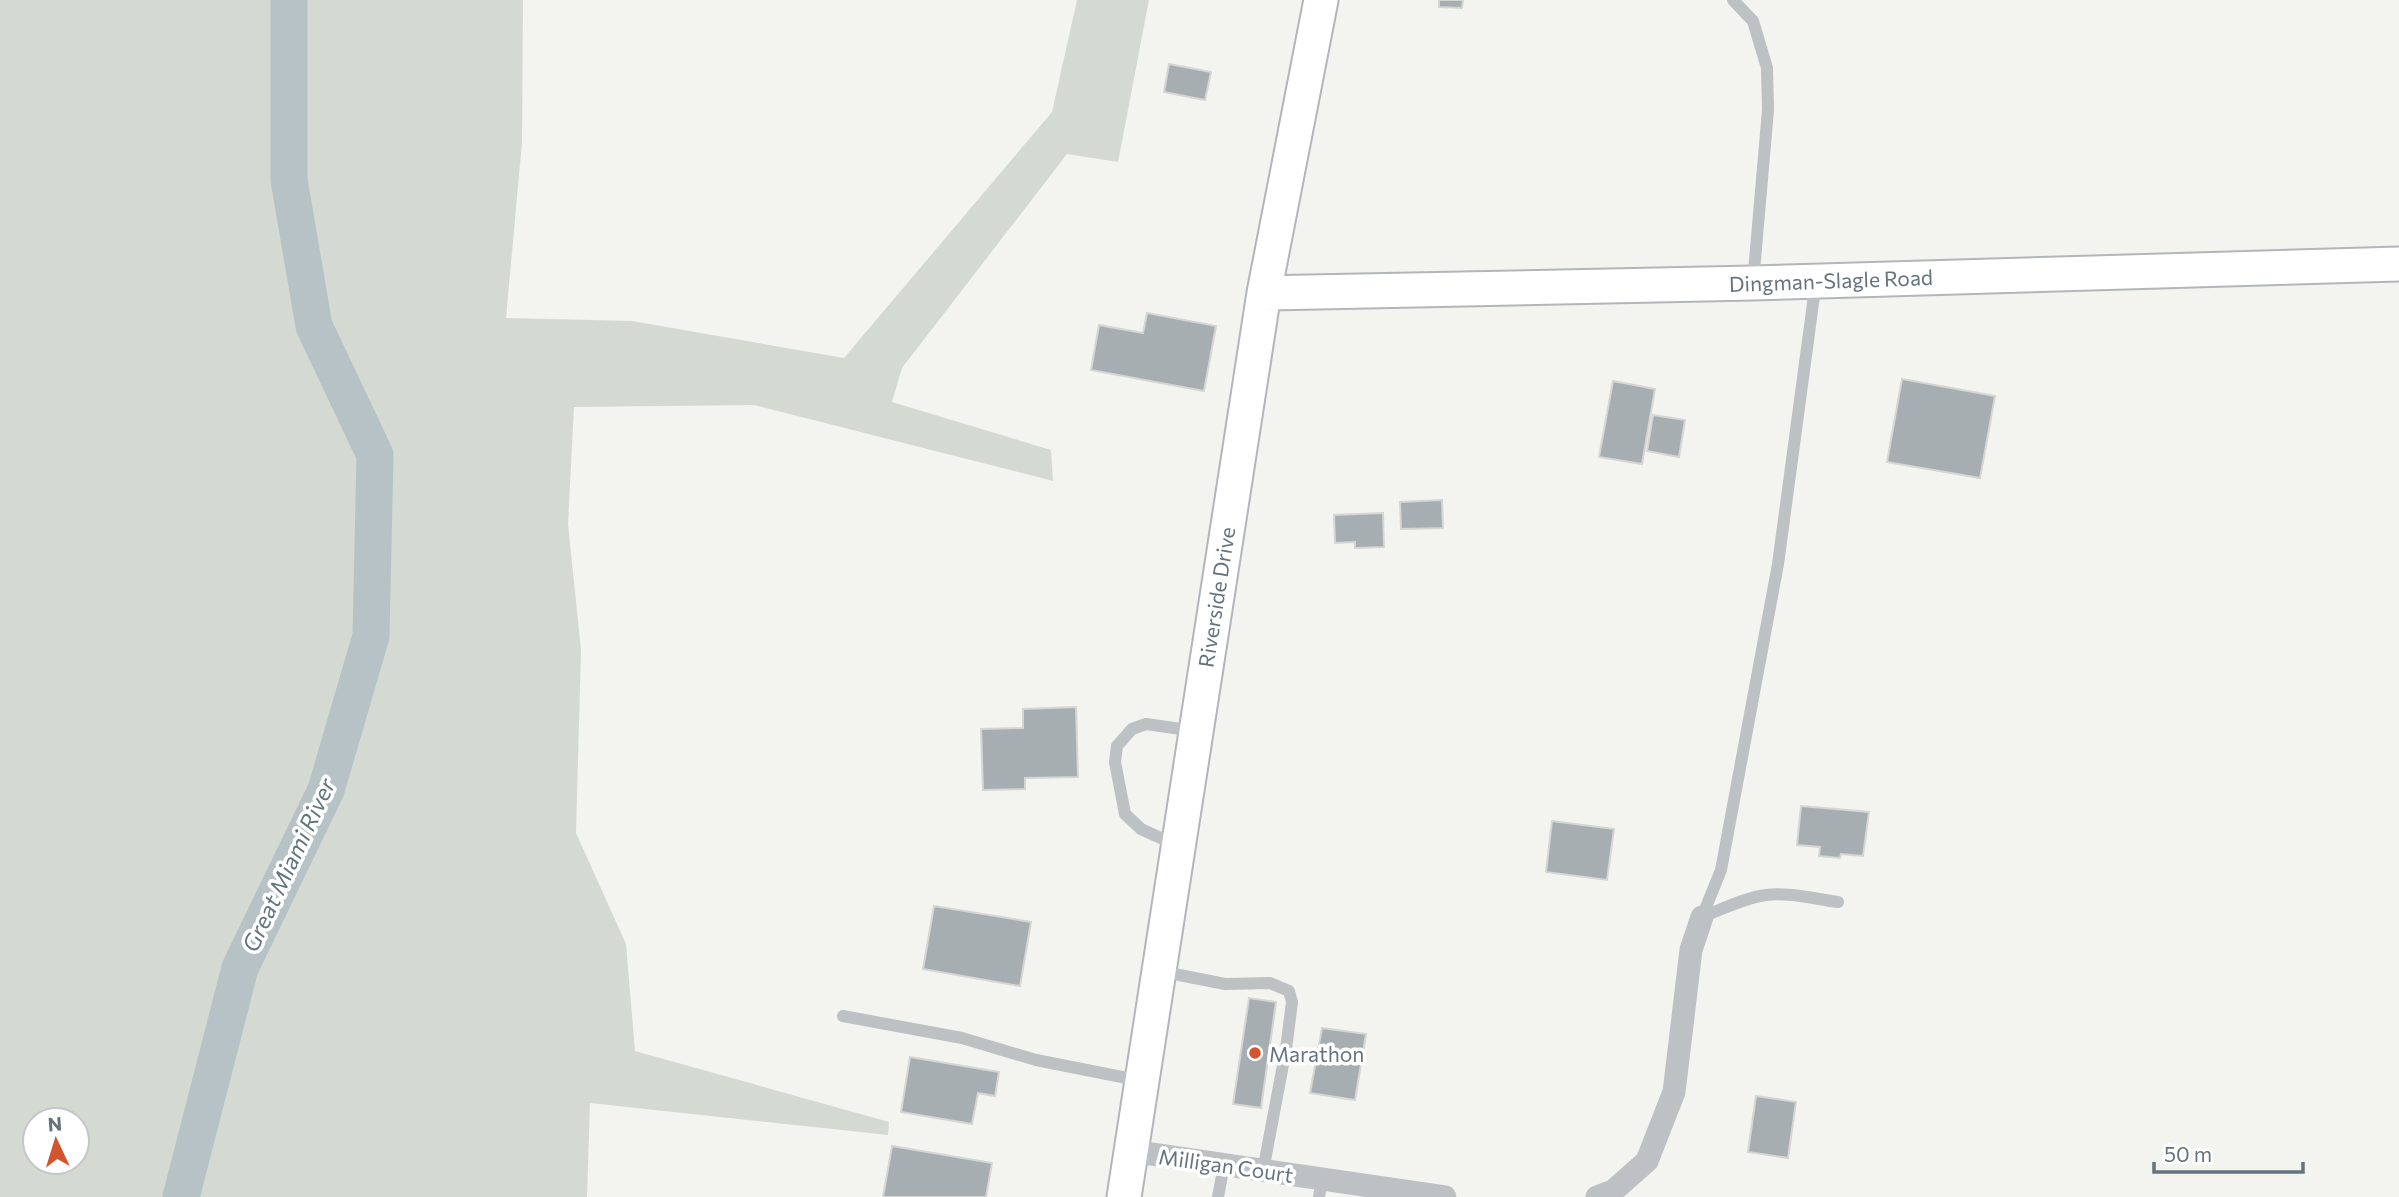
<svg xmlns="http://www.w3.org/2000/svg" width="2399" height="1197" viewBox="0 0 2399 1197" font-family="Commissioner,sans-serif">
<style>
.green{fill:#d4dad1;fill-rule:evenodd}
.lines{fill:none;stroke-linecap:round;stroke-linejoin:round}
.river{stroke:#b6c2c6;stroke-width:37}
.building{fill:#a7aeb2;stroke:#d5d5d3;stroke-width:2}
.secondary-casing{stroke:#b2b6ba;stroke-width:37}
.lane{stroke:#bdc1c4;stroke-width:12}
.street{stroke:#bdc1c4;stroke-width:23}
.secondary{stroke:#fff;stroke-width:33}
.poi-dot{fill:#d4542f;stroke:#fff;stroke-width:2.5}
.labels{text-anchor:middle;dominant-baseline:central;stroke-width:7;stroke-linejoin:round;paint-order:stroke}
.street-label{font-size:21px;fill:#65737e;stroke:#fff}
.poi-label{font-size:21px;fill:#65737e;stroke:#fff;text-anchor:start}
.water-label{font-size:23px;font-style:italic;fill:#60757c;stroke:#fff}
</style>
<rect width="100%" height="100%" fill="#f3f3f0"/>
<path class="green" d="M0,0H523L522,142L506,318L632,321L844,358L1052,112L1077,0H1149L1118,162L1067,154L902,368L892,402L1051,450L1053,481L754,405L574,407L568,524L581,650L576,833L626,944L635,1051L889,1122L888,1135L590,1103L587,1197H0ZM35,1120H77V1162H35Z"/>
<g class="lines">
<path class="river" d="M181,1197L240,968L326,790L371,636L375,455L314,326L289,180V0"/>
</g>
<path class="building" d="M1439,0H1463L1462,8L1439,7Z
M1169,64L1211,72L1205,100L1164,92Z
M1147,313L1216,326L1204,391L1091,370L1099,325L1143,333Z
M1902,379L1995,396L1980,478L1887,462Z
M1613,381L1655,389L1642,464L1599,457Z
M1653,415L1685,420L1679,457L1647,451Z
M1442,500L1443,528L1401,529L1400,502Z
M1383,513L1384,547L1355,548V542L1335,543L1334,515Z
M1076,707L1078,777L1025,778V789L983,790L981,729L1023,728V709Z
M1801,806L1869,812L1863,856L1841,854L1840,858L1819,856L1820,847L1797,845Z
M1552,821L1614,829L1607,880L1546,872Z
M934,906L1031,922L1020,986L923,969Z
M1249,998L1276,1002L1261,1108L1233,1104Z
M1322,1028L1366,1034L1355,1100L1310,1093Z
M910,1057L999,1072L995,1096L978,1093L972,1124L901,1112Z
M1756,1096L1796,1102L1788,1158L1748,1152Z
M892,1146L992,1163L986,1197H883Z"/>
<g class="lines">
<g class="secondary-casing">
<path id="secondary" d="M1264,293L1753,283L2399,264
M1124,1197L1264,293L1321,0"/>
</g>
<path class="lane" d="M1733,0L1753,21L1767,68L1768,110L1753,283
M1176,845L1141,829L1125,814L1115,762L1117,746L1132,729L1146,724L1195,731
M1702,917L1721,870L1778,564L1816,281
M1702,917C1723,909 1744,898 1766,895C1789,892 1815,899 1838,902
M1159,971L1225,984L1270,983L1289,991L1292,1002L1286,1049L1263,1171
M843,1016L962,1038L1036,1060L1142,1081
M1218,1197L1224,1165
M1319,1197L1322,1179"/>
<path class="street" d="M1131,1151L1445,1197
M1597,1197L1613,1191L1647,1161L1674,1092L1691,950L1702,917"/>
<use href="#secondary" class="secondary"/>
</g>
<circle class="poi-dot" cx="1255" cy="1053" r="7"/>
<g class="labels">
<g class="street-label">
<text transform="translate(1831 280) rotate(-2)">Dingman-Slagle Road</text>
<text transform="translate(1216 597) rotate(-81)">Riverside Drive</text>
<text transform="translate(1226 1165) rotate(8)">Milligan Court</text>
</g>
<g class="poi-label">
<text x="1269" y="1053">Marathon</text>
</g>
<g class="water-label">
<text transform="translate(288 865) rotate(-65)">Great Miami River</text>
</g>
</g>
<g transform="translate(56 1141) rotate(356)"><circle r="33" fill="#ffffff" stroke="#c1c7cb" stroke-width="2"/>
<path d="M0-5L12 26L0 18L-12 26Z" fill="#d4542f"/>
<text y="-10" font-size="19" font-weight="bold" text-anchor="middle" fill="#65737e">N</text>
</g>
<path d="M2154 1162v10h149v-10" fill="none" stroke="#65737e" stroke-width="3.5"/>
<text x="2164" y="1162" font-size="21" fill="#65737e" stroke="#ffffff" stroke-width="5" paint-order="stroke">50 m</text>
</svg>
